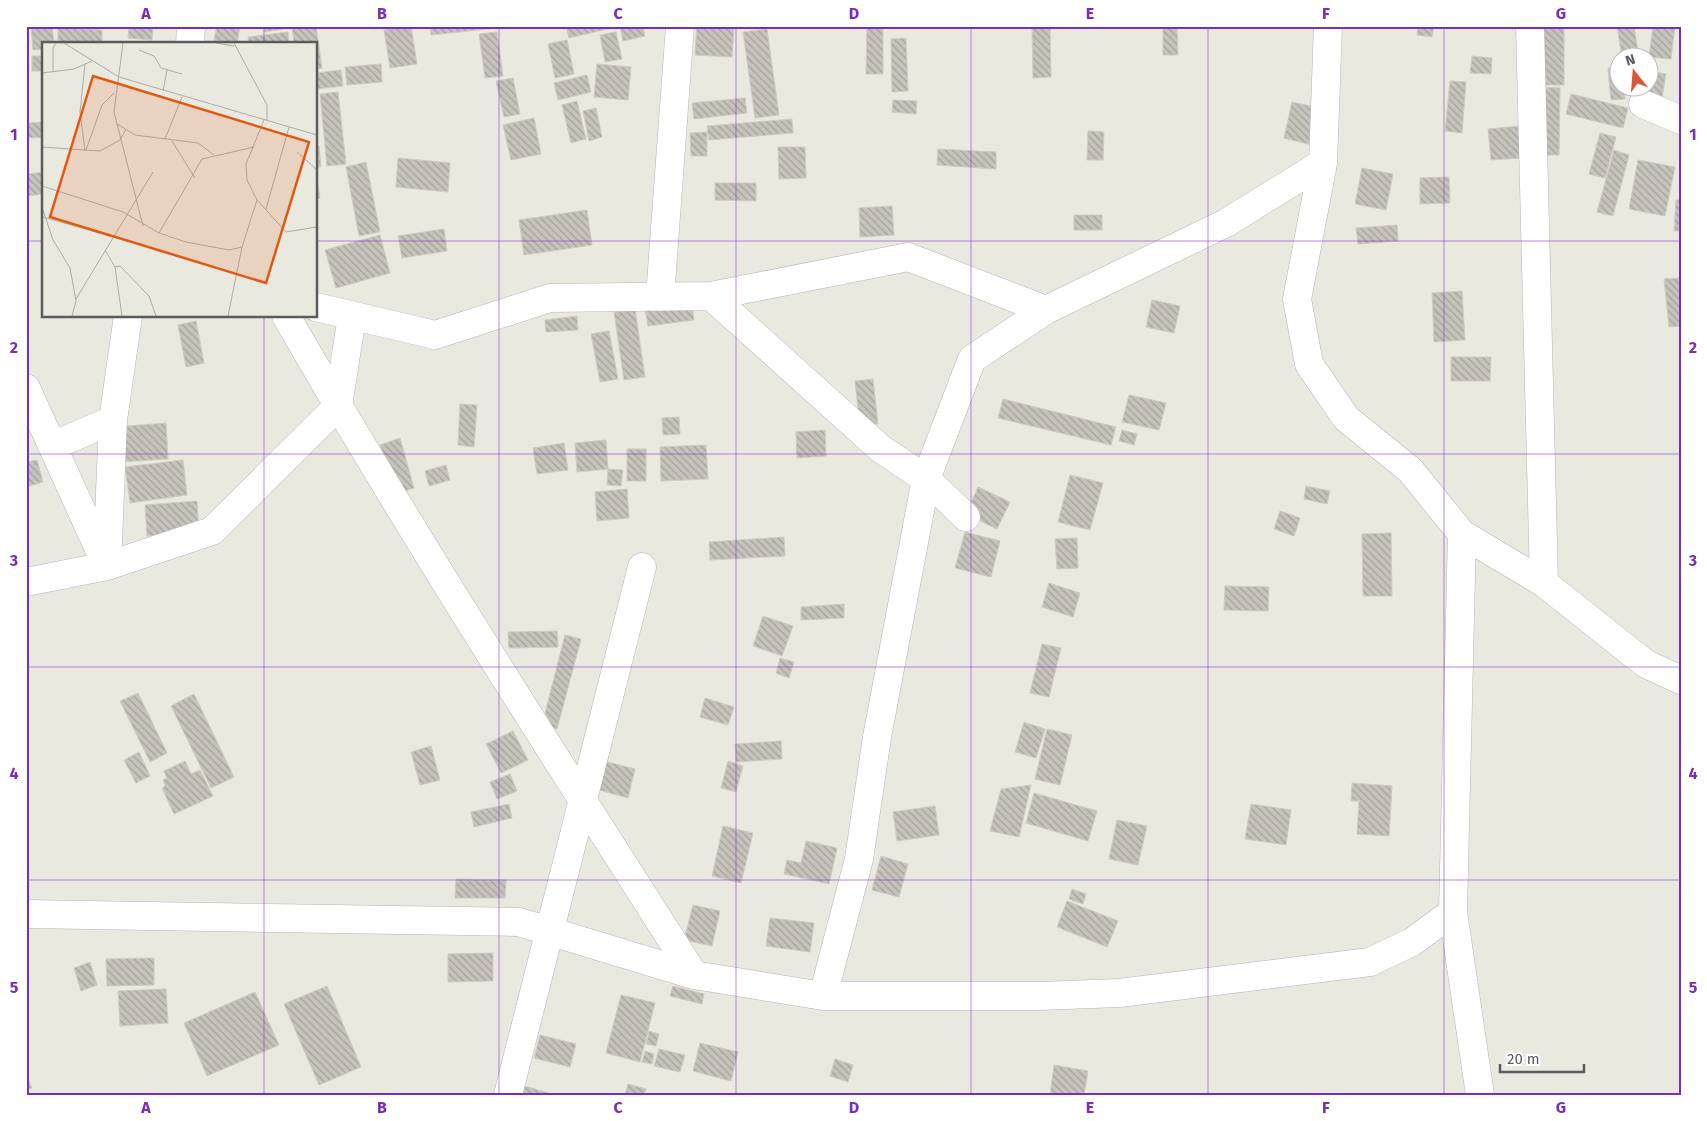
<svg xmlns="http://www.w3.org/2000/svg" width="1707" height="1121" viewBox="0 0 1707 1121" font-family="'Fira Sans',sans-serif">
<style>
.building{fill:url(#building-back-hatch);stroke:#cecbbf}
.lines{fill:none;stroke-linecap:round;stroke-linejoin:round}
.minor-casing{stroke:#b3b5b9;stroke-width:29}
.minor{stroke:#fff;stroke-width:28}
.grid{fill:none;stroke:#7b2cbf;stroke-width:1;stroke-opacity:0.55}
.inset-road{fill:none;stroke:#acaca8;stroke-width:1}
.view{fill:#e15910;fill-opacity:0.15;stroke:#e15910;stroke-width:2.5}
.inset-edge{fill:none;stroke:#595b5f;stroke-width:2.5}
.neatline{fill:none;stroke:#7b2cbf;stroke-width:2}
.grid-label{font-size:16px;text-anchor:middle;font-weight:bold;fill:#7b2cbf}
</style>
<defs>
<pattern id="building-back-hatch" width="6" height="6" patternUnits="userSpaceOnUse" patternTransform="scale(1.25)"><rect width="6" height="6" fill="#c6c3bc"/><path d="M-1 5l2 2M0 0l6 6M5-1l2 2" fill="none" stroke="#a4a19c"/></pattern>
</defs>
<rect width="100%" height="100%" fill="#eae9e0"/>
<path class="building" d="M31,26H52L54,44H44V49L33,50Z
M129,26H153L152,40L128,38Z
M217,26H240L237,44L214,40Z
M264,26H283L284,29L264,32Z
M316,26L322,68L316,69V44H294L292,27Z
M411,26L417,64L390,68L384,30Z
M430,26H496V28L431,35Z
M566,26H616V27L569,38Z
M620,26H643L645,36L623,41Z
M697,26H734L732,57L695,55Z
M1032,26H1050L1051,77L1033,78Z
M1163,26H1177L1178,55H1163Z
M1418,26H1434L1432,37L1417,35Z
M1534,26H1564V85H1533Z
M1617,26H1634L1639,58H1622Z
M1653,26H1675L1671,59L1649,57Z
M58,28L102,30V44H58Z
M867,28H883V74H866Z
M767,29L779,115L755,118L743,32Z
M288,32L289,44H249L248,37Z
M497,32L503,76L485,78L479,34Z
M616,32L622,59L605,62L600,35Z
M906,38L908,91L892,92L891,39Z
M567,40L574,74L555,78L548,44Z
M32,56H44V71H32Z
M1472,56L1492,58L1491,74L1470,73Z
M381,64L382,82L347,85L345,67Z
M597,64L631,67L628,100L594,97Z
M1620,67V88H1624L1625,99L1611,100L1608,68Z
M341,70L343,86L316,89V73Z
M1651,71L1666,74L1662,98L1646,95Z
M587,75L591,92L558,100L554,83Z
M513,78L520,114L504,117L496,81Z
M1450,81L1466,82L1462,133L1445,131Z
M1540,87L1560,88L1559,155H1539Z
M338,92L346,164L327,166L320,94Z
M1571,94L1628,108L1623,128L1566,114Z
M745,98L747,113L694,119L692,103Z
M893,100L917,101L916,114L892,112Z
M577,101L586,139L571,143L562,105Z
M1292,102L1320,108L1312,145L1284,138Z
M596,108L602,137L589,141L583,111Z
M534,118L541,154L511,160L503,125Z
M792,119L793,133L709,140L707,126Z
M44,122V137L26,138V123Z
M1519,126L1522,158L1491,160L1488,129Z
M1088,131L1104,132L1103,160H1087Z
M707,132V156H691L690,133Z
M1600,133L1616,137L1605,178L1589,174Z
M319,146L321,167H316V147Z
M778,147H805L806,178L779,179Z
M938,149L996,152V169L937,165Z
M1614,150L1629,155L1613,216L1597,212Z
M398,158L450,163L448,192L396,187Z
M1638,160L1675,167L1665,216L1629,209Z
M366,162L380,232L359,236L346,167Z
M1362,168L1393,174L1386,210L1355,204Z
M44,172V194L26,196V174Z
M316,173L320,198L316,199Z
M1449,177L1450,203L1420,204V178Z
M715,183H756V201L715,200Z
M1676,200H1681V231H1674Z
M892,206L894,235L860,237L859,208Z
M587,210L592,245L524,255L519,220Z
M1074,215H1102V230H1074Z
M1397,225L1398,241L1358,244L1356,228Z
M444,229L447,251L402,258L398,236Z
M380,235L390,273L336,288L325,250Z
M1681,278V326L1669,327L1664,279Z
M1462,291L1465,340L1434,342L1432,293Z
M1152,300L1180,306L1174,333L1146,327Z
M692,302L694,320L648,326L645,308Z
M635,309L645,377L624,380L614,312Z
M577,316L578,330L546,332L545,320Z
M196,321L204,363L186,367L178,325Z
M609,331L618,379L600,382L591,334Z
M1451,357H1491L1490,381H1451Z
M873,379L878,424L860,426L855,381Z
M1129,395L1166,403L1159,430L1122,422Z
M1003,399L1116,427L1111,445L998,418Z
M460,404L477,405L474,447L458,445Z
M679,417L680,434L663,435L662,418Z
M166,423L168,459L119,462L116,427Z
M825,430L826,456L797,458L796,432Z
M1122,430L1137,434L1134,445L1119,441Z
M400,438L414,488L395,494L380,445Z
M606,440L608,469L577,472L575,443Z
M564,443L568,470L537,474L533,448Z
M706,445L708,479L661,481L660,447Z
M627,449H646V481H627Z
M37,460L43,482L29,486L26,462Z
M183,460L187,495L130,503L125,467Z
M446,465L450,480L429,486L425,471Z
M608,469L623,470L621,486L607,485Z
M1070,475L1103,483L1090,530L1058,522Z
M1306,486L1330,491L1327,504L1304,499Z
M978,487L1010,502L997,529L966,514Z
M627,489L629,518L597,521L595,492Z
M197,501L199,533L147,536L145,505Z
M1280,511L1300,518L1294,536L1274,529Z
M965,532L1000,541L991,577L955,568Z
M1391,533L1392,596H1363L1362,534Z
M784,537L785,556L710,560L709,542Z
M1077,538L1078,568L1057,569L1055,539Z
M1049,583L1080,593L1073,617L1042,607Z
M1225,586L1269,587L1268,611L1224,610Z
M844,604V618L801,620V607Z
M763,616L793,626L782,656L753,646Z
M557,631L558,647L509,648L508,632Z
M565,635L581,639L557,729L542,725Z
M1042,644L1061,648L1049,697L1030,693Z
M780,658L794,662L789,678L776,673Z
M138,693L167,753L150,762L120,701Z
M194,694L234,777L211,788L171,706Z
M705,698L734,707L728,725L700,717Z
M1024,722L1045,729L1036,758L1015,752Z
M1047,729L1072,735L1060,785L1035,779Z
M513,731L528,760L501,773L486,744Z
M781,741L782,759L736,762L735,744Z
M431,746L440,780L420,785L411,752Z
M139,752L150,776L136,783L124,760Z
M185,761L191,774L200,770L213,796L174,814L162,788L165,786L163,780L167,778L164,771Z
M604,761L635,769L628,798L596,789Z
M728,761L743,766L736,792L721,788Z
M510,774L517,791L497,799L490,782Z
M1352,783L1392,786L1389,836L1357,834L1359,801H1351Z
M1031,785L1019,837L990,831L1001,789Z
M1034,793L1097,811L1088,841L1026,823Z
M509,804L512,818L474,827L471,812Z
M1251,804L1291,810L1286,845L1245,839Z
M935,806L939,835L897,841L893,812Z
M1117,820L1147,826L1138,865L1109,859Z
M723,826L753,833L741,883L712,876Z
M806,841L837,848L829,884L784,874L787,860L801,863Z
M881,856L908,864L899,897L872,890Z
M456,879L506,880L505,898H455Z
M1072,889L1086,894L1083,904L1069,899Z
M1067,901L1118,921L1107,947L1057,927Z
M693,905L720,911L712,946L684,940Z
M770,918L814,923L810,952L766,946Z
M493,953V981L448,982V954Z
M154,958V985L107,986L106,959Z
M90,962L97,985L81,991L74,968Z
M327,986L361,1067L319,1085L284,1004Z
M673,986L704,994L702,1004L670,996Z
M166,989L168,1023L120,1026L118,991Z
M255,992L279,1045L207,1076L184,1023Z
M621,995L655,1003L640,1062L606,1053Z
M649,1031L659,1034L656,1046L646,1044Z
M540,1035L576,1044L570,1067L534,1058Z
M700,1043L738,1052L731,1081L693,1071Z
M659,1049L685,1055L680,1072L654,1066Z
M645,1051L654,1054L652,1064L642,1062Z
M835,1059L853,1065L848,1082L830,1076Z
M1054,1065L1088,1071L1084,1095H1050Z
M26,1074L32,1088L26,1089Z
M628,1084L646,1089L644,1095H625Z
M521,1085L552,1094V1095H519Z"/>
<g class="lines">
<g class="minor-casing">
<path id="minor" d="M1328,26L1323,163L1297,299L1309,364L1346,418L1410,470L1462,534L1544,583L1646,664L1681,680
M1530,26L1544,583
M190,44L191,26
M1643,104L1681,120
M711,296L881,449L926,479L966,517
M660,297L680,26
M316,307L435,335L550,298L711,296L908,257L1046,310
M286,316C415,540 555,757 694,975
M26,388L104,560
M52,446L113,420
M1462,534L1453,912L1480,1095
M107,566L113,420L128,316
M26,582L107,566L212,531L338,406L352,316
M26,914L519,922L694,975L823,996H1039L1119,993L1370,962L1412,942L1453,912
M823,996L859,859L877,737L926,479L972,359L1046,310L1226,223L1323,163
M508,1095L642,567"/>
</g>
<use href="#minor" class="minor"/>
</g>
<path class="grid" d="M264,26V44M499,26V1095M736,26V1095M971,26V1095M1208,26V1095M1444,26V1095M26,241H44M316,241H1681M264,316V1095M26,454H1681M26,667H1681M26,880H1681"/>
<g transform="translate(42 42)">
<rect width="275" height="275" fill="#eae9e0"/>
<path class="inset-road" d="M22,1L77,35L275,93M81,1L72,70L101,184M174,1L192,4M192,1L225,63V79M97,8L112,14L119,26L140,32M43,22L38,70L43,109M11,29V6L14,1M0,31L32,27L50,19M121,49L125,28M222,78L204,122L205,138L215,158L244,190L275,185M75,82L93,93L156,101L172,113M123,97L140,55M130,99L153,136M0,105L58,109L78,98L84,87M44,108L60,63L72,51M255,110L275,128M0,144L81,170L117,191L144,200L187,208L200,205M0,165L11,198L28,226L34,259L30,274M224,167L247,85M1,175L71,195M117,191L160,117L212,105M63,208L73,225M34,257L111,130M80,274L73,225L78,224L107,254L114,274M186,274L200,205L215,158"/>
<path class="view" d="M51,34L267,100L224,241L8,175Z"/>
<rect width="275" height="275" class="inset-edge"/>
</g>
<rect width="1707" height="1121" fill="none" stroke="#ffffff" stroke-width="55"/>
<g transform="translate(1634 72) rotate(343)"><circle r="24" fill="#ffffff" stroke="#bdbdbf"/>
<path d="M0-4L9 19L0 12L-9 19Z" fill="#d6583a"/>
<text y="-8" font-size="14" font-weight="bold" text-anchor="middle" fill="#595b5f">N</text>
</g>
<path d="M1500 1064v8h84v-8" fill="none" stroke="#595b5f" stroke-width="2.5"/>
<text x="1507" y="1064" font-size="15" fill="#595b5f" stroke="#ffffff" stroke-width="4" paint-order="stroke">20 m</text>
<rect x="28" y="28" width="1652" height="1066" class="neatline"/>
<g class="grid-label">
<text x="146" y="19">A</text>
<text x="382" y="19">B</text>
<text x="618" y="19">C</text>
<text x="854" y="19">D</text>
<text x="1090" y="19">E</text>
<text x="1326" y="19">F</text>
<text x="1561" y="19">G</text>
<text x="14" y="140">1</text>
<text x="1693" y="140">1</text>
<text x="14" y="353">2</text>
<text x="1693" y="353">2</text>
<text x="14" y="566">3</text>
<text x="1693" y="566">3</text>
<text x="14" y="779">4</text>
<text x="1693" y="779">4</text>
<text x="14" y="993">5</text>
<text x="1693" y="993">5</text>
<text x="146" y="1113">A</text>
<text x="382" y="1113">B</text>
<text x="618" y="1113">C</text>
<text x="854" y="1113">D</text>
<text x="1090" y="1113">E</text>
<text x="1326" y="1113">F</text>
<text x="1561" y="1113">G</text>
</g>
</svg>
